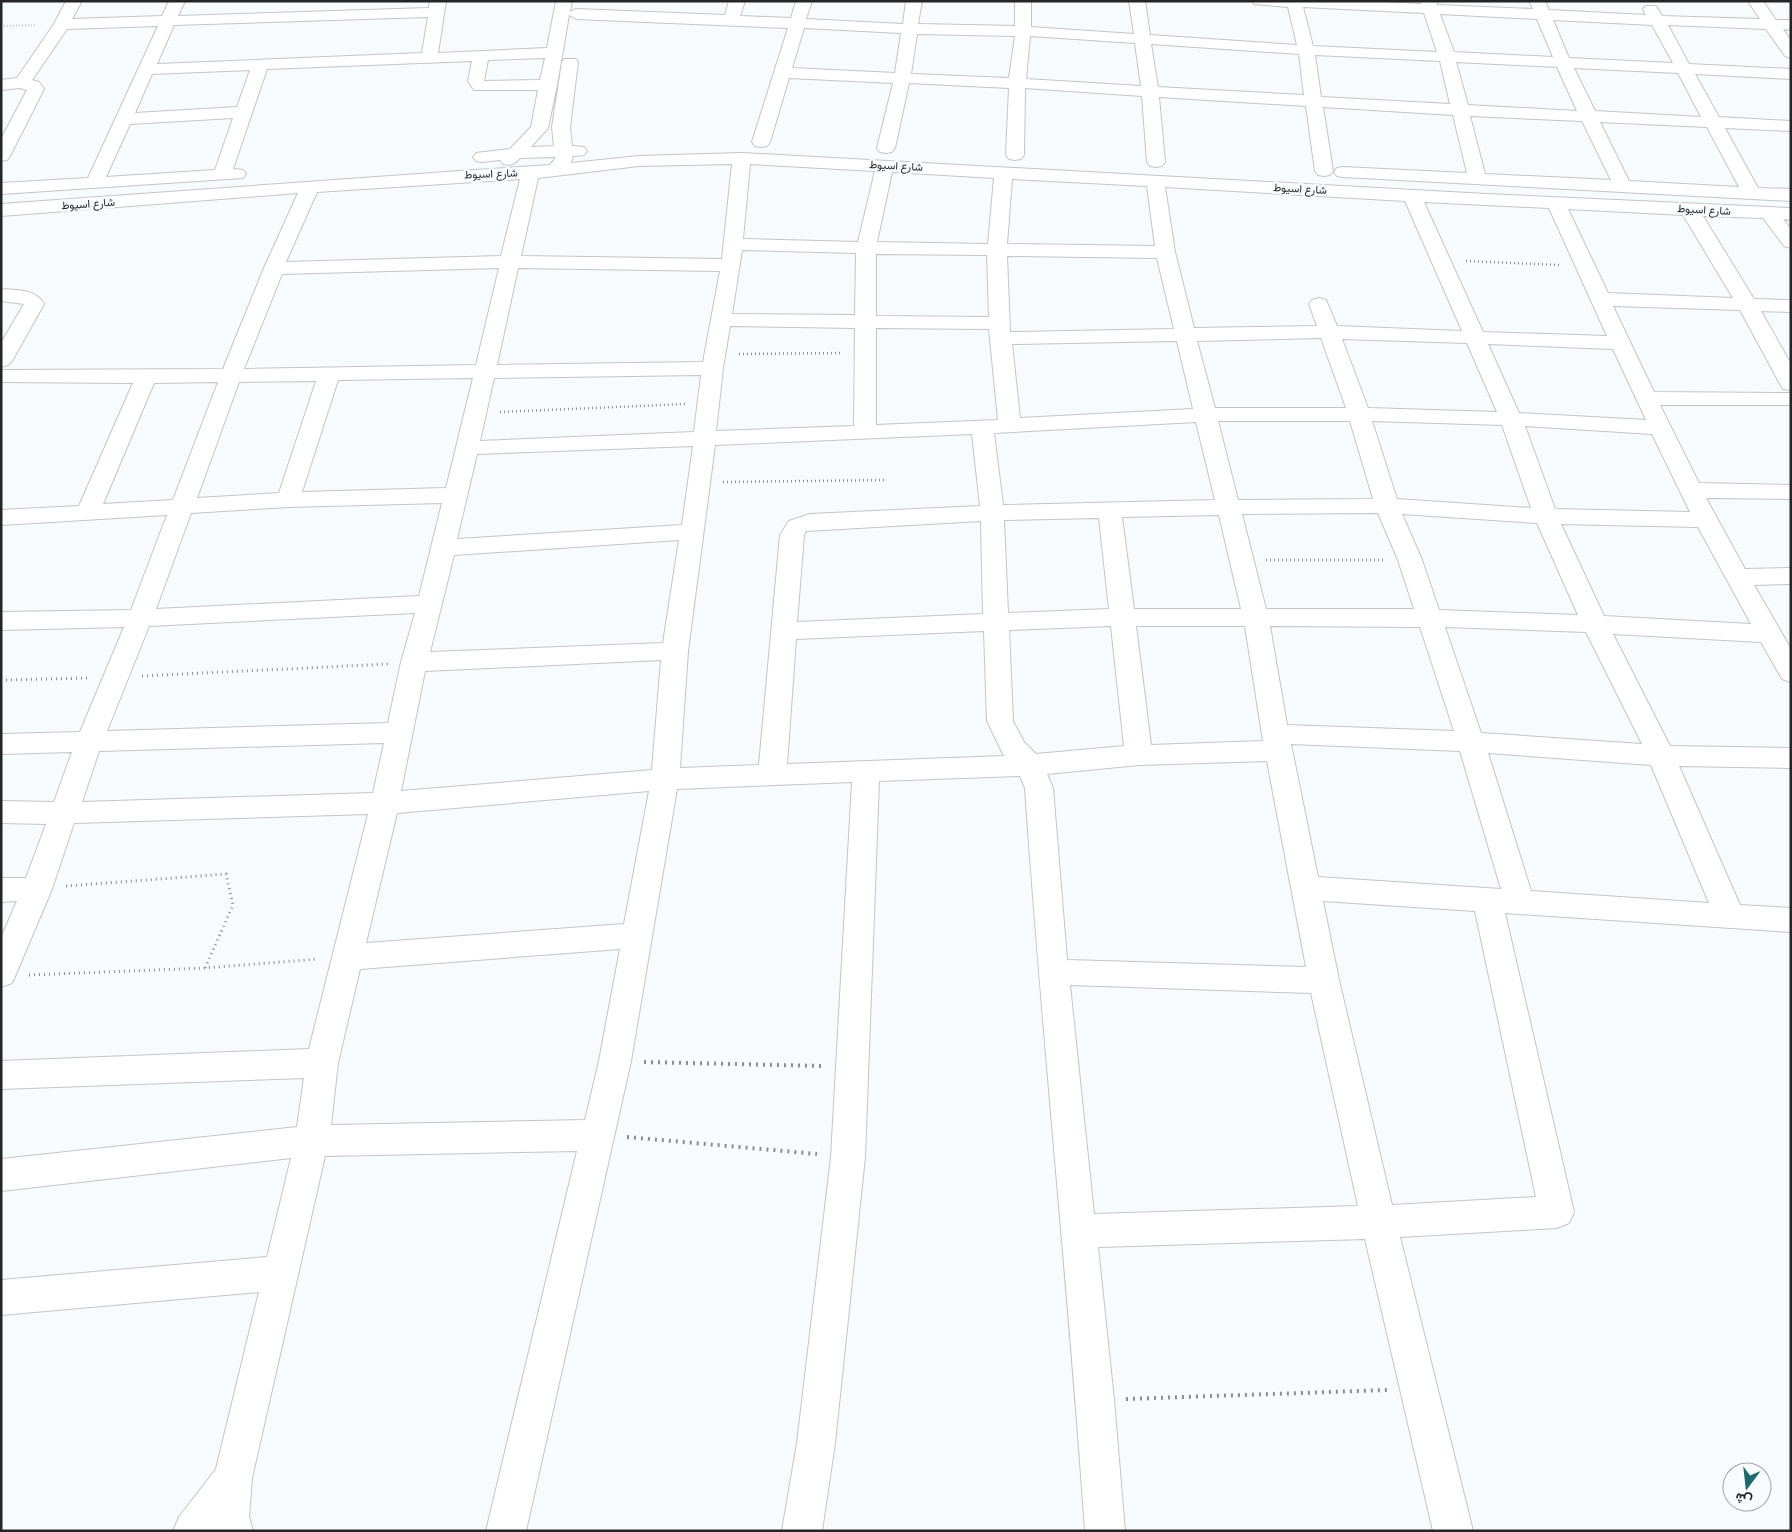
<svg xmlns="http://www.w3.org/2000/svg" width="1792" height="1532" viewBox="0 0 1792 1532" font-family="Raleway,Vazirmatn,sans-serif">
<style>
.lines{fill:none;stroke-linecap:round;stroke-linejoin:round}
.minor-casing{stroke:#c2c5c8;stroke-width:2}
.path-far3{stroke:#8b8d8f;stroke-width:2;stroke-dasharray:0.5 2.5;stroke-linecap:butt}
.path-far2{stroke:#8b8d8f;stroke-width:2.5;stroke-dasharray:1 3;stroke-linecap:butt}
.path-far1{stroke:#8b8d8f;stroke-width:3;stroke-dasharray:1 4;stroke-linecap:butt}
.path{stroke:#8b8d8f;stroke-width:4;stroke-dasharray:2 5;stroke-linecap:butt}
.minor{fill:#fff;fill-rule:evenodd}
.labels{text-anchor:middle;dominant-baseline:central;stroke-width:5;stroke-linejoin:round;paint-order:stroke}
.far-street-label{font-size:11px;fill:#242526;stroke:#f7fbfd}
</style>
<rect width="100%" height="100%" fill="#f7fbfd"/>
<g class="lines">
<g class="minor-casing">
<path id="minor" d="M66,1H82L72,19L162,16L169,1H185L178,16L429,8L430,1H446L438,53L547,48L556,1H572L570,12L576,9L725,15L729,1H745L740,16L791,18L796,1H812L806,19L903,24L906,1H922L918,24L1015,26V1H1031V27L1134,34L1129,1H1145L1150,35L1297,45L1288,7L1254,4L1252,1H1368L1421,4L1420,1H1436L1437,5L1533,9L1529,1H1545L1549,10L1646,15L1643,9L1646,6H1656L1662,16L1760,19L1748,1H1763L1776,20H1791V30L1783,29L1791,41V58L1785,56L1766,29L1668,25L1689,64L1791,69V79L1695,74L1719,117L1791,121V131L1725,128L1758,188L1791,189V201L1343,177L1337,176L1334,172L1337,168L1343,167L1467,173L1453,115L1323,107L1333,171L1330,175L1324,176L1318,175L1315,171L1306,106L1159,97L1165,162L1162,166L1156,167L1150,166L1147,162L1142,96L1025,88L1024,155L1021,159L1015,160L1009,159L1006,155L1009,88L909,83L895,148L892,152L886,153L880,152L877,148L893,83L789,78L770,142L767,146L761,147L755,146L752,142L788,28L576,19L569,15L557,85L548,128L531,147L554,146L552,127L562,62L564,59H576L578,62L570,127L572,146L584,147L587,151L584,155L573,156L571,163L639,156L742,153L1486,194L1791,208V220L1783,219L1791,229V248L1784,246L1763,218L1703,216L1754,299L1791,300V312L1761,311L1791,364V390L1783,389L1780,384L1740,310L1613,306L1654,392L1791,393V405H1660L1699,483L1791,485V499L1706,498L1745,569L1791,568V584L1754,585L1791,649V682L1782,679L1761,642L1613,634L1670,746L1791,748V768L1679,766L1740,905L1791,908V932L1505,913L1574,1212L1569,1223L1557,1228L1400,1237L1473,1531H1433L1365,1239L1098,1247L1114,1400L1125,1531H1085C1068,1283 1042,1036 1025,788L1020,776L879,781L865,1157L835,1443L822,1531H782L797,1443L831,1157L852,782L677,789L631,1061L526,1531H486L577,1151L325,1156L252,1478L249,1516L253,1531H173L179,1517L216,1469L259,1292L1,1315V1280L267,1257L291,1158L1,1191V1159L297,1127L304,1078L1,1089V1061L309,1049L368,814L74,823L52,889L16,974L12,983L1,987V938L17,901L1,902V878H26L46,824L1,823V801L54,802L72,752L1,754V734L80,732L124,627L1,630V612L131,610L167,515L1,525V510L79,506L133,383L1,382V370L223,369L264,268L298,193L1,216V204L460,171L550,165L555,159V157L520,158C515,164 511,166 503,164L500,160L482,162L476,161L473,157L476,153L510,149L531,127L538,90H474L468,81L472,61L267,69L233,169L243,170L246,174L243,178L1,194V183L88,178L158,26L67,29L32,80L39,82L44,89L10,156L7,160L1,161V139L27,90L20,88L1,90V80L17,78L54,24ZM1303,7L1424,13L1437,52L1313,46ZM1440,14L1537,19L1553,57L1454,52ZM428,17L422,53L157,64L174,25ZM1553,20L1652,25L1673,63L1569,58ZM804,28L901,33L895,73L792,68ZM917,34L1015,36L1009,78L911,74ZM1030,36L1135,43L1141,86L1026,79ZM1151,44L1299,54L1304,95L1158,87ZM1315,55L1440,61L1450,104L1321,97ZM545,58L540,80L484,81L488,60ZM1456,62L1557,67L1577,111L1468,105ZM1574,68L1678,73L1701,117L1595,111ZM250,70L237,107L135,113L152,74ZM1470,116L1582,121L1611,180L1485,174ZM233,118L215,170L106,177L130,124ZM1600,122L1707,127L1739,187L1629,181ZM732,164L722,259L521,256L538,178L639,166ZM750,164L875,171L858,242L743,239ZM892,172L994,178L988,244L877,242ZM520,179L501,256L286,262L317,192ZM1012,179L1147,186L1155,246L1007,244ZM1165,187L1405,201L1462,331L1337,326L1326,300L1319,298L1312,300L1309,304L1317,326L1194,328L1175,252ZM1424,202L1549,208L1607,336L1483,332ZM1568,209L1683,215L1733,298L1608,293ZM742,250L856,253L855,315L732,314ZM876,254L987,255L989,317L876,316ZM1007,256L1157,258L1174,329L1010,332ZM499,268L476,365L244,369L282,274ZM518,268L720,271L703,362L497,365ZM730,326L855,328L854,426L716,431L723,368ZM876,328L989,329L998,420L876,425ZM1321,338L1346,408H1215L1197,341ZM1342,339L1467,343L1497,412L1368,408ZM1177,341L1193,409L1020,418L1012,344ZM1488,344L1613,349L1646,420L1519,413ZM701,375L694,432L480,441L494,378ZM473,378L446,488L302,492L338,380ZM316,381L279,493L197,498L239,382ZM218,382L173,500L103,504L154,383ZM1218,421H1350L1373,499L1238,500ZM1372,421L1502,425L1531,508L1397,499ZM1196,422L1215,500L1003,505L994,433ZM1525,426L1652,434L1690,512L1555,509ZM972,434L980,506L810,514L789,521L780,535L759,765L680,768L688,651L715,445ZM693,446L682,525L457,539L477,454ZM442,503L419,596L156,609L191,513L288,507ZM1378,513L1398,560L1414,609H1266L1242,514ZM1402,514L1537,523L1578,615L1439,610L1422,560ZM1219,515L1241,609H1134L1122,517ZM1099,518L1109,609L1008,613L1004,520ZM981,521L983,614L797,622L804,535L806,531ZM1561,524L1698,527L1751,624L1604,616ZM679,540L663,643L430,652L454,555ZM415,613L401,662L388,723L107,731L149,626ZM1111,626L1124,746L1036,754L1024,742L1013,721L1009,630ZM1136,626H1245L1263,741L1151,745ZM1270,626L1420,627L1454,731L1287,725ZM1445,627L1586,632L1642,744L1481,733ZM984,631L987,721L1004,756L787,764L796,639ZM661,660L652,770L401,791L425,671ZM384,743L373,793L82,802L99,751ZM1291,744L1460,751L1501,889L1318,877ZM1488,753L1651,765L1709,903L1531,891ZM1267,761L1306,967L1067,960L1053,788L1047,774L1139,765ZM649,791L624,924L366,943L397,813ZM1323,901L1475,911L1536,1197L1392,1205L1339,980ZM620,949L599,1061L585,1120L331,1125L338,1063L360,969ZM1070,985L1311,993L1358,1206L1094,1214Z
M1,289C17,290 36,289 44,304L12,361L8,365L1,367V343L24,304L1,301Z"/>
</g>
<path class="path-far3" d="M1,26L36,25"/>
<path class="path-far2" d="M1466,261L1559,265
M739,354L843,353
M500,412L686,404
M723,482L887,480
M1266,560H1385"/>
<path class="path-far1" d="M142,676L388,664
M1,680L89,678
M66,886L226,874L233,905L205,968
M29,975L205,968L318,959"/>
<path class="path" d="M644,1062L822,1066
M627,1137L817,1154
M1126,1399L1387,1390"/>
<use href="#minor" class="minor"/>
</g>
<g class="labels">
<g class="far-street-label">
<text transform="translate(896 166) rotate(3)">شارع اسيوط</text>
<text transform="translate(491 174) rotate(-2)">شارع اسيوط</text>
<text transform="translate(1300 189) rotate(3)">شارع اسيوط</text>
<text transform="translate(88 204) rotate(-4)">شارع اسيوط</text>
<text transform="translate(1704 210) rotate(3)">شارع اسيوط</text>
</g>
</g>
<rect width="1792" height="1532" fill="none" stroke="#242526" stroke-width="5"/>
<g transform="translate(1747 1487) rotate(195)"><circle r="24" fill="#f7fbfd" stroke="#a3a5a7"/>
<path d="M0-4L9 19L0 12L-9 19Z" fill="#1b6969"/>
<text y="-8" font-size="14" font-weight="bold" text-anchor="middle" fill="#242526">ش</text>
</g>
</svg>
